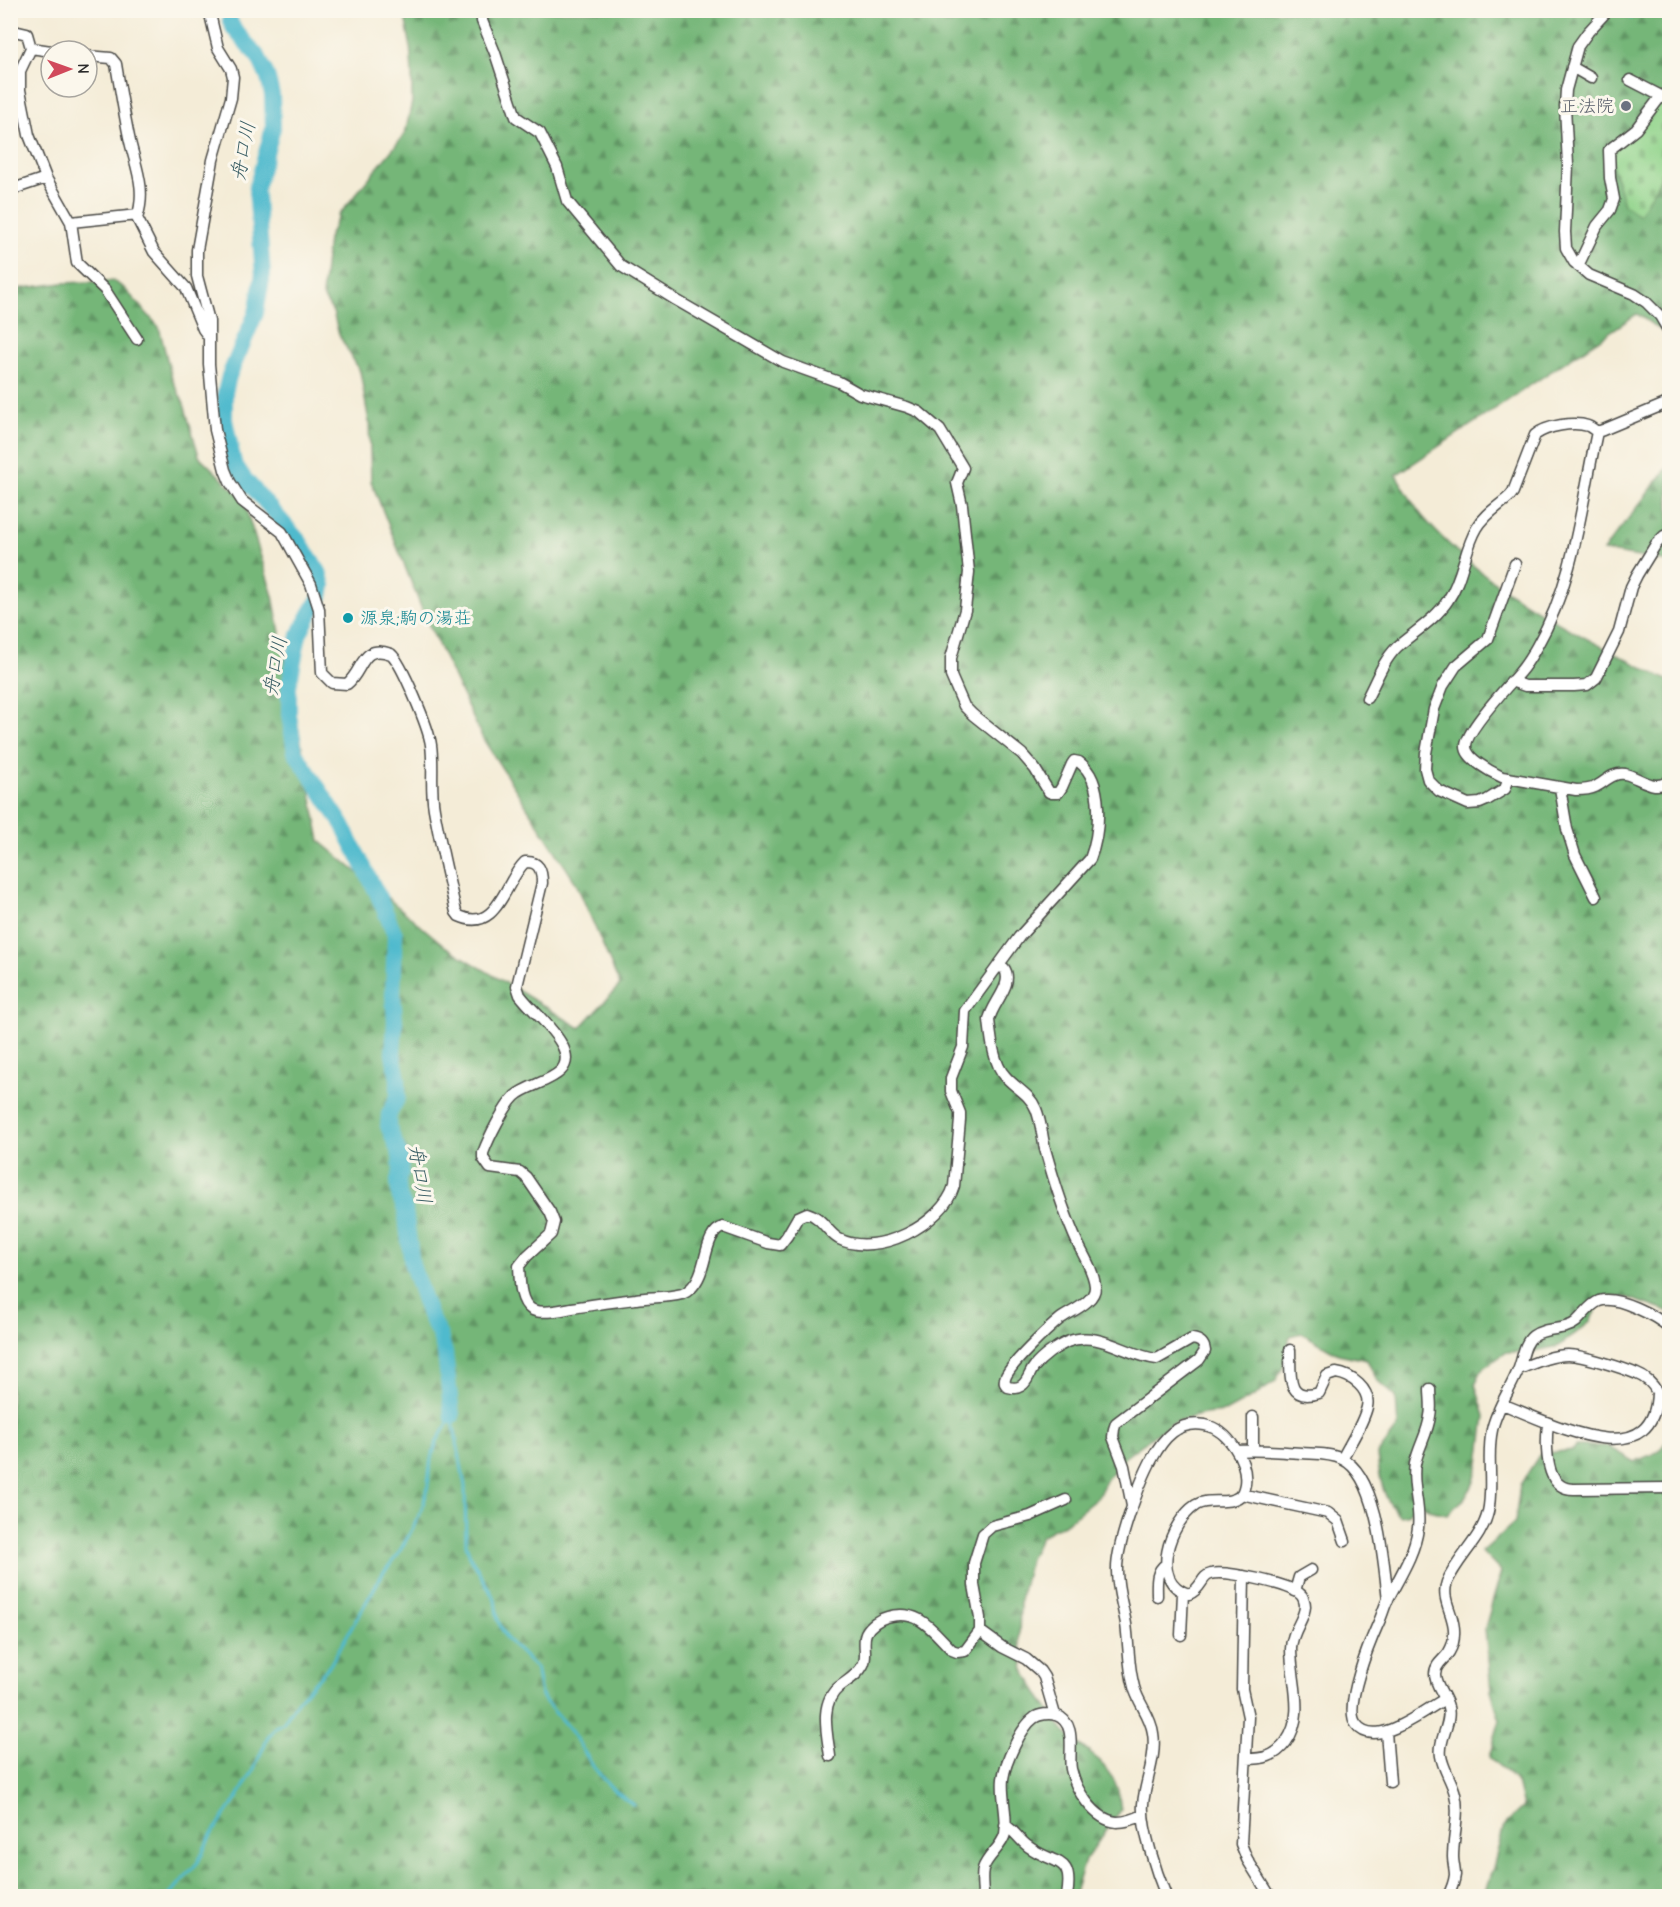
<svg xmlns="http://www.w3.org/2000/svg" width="1680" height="1907" viewBox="0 0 1680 1907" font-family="'Comic Neue','Klee One',sans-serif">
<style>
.forest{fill:url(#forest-firs);stroke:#507052;stroke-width:1.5}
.cemetery{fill:url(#cemetery-stones);stroke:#5e805c;stroke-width:1.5}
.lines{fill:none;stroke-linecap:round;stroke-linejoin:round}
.stream{stroke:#50bacd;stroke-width:3}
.river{stroke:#50bacd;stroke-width:16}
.street-casing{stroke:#494845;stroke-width:13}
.street{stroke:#fff;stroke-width:10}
.worship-dot{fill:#6b7280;stroke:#fbf7ec;stroke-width:2}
.culture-dot{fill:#0f9aa8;stroke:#fbf7ec;stroke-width:2}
.labels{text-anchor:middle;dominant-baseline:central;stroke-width:6;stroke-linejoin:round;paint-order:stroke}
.worship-label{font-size:18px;fill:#5b616d;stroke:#fbf7ec;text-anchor:end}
.culture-label{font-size:18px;fill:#0d838f;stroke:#fbf7ec;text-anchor:start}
.water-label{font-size:20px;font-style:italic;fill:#385d64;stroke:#fbf7ec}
</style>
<defs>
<pattern id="forest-firs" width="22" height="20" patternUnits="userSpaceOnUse" patternTransform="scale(1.5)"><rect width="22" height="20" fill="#75b678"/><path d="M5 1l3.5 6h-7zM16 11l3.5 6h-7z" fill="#609463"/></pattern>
<pattern id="cemetery-stones" width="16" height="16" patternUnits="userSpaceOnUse" patternTransform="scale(1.5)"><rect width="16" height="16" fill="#92d48c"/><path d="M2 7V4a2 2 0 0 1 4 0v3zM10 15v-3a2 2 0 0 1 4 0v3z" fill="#7eb679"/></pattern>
</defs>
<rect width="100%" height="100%" fill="#fbf7ec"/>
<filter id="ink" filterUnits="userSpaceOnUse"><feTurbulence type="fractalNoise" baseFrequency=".0167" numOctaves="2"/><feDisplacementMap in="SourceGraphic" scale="12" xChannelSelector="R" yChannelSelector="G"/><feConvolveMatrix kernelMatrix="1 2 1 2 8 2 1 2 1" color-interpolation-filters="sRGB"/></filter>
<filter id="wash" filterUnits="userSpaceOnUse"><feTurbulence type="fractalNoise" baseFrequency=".008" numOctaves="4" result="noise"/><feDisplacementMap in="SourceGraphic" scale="24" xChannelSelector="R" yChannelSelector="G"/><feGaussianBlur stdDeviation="1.35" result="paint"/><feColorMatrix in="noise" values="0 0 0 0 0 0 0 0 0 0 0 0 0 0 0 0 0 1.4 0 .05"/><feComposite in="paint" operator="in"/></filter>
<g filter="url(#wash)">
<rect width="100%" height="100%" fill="#f4ecd7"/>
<path class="forest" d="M404,11H1669V336L1637,314L1396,475C1405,489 1413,505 1423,517C1489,594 1582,636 1669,681V1311H1666L1629,1298L1603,1296L1589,1323L1559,1346L1529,1352H1507L1483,1368L1475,1384L1485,1416L1479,1463L1472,1487L1462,1501L1447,1514L1433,1511L1423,1505H1415L1407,1515L1399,1516C1382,1497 1380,1480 1377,1455L1398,1427L1396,1397L1377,1380L1367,1360L1338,1354L1302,1333L1290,1336L1283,1367L1275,1382L1254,1396L1225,1412L1204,1414L1171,1423L1124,1458L1107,1479L1097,1498L1067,1522L1041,1536L1030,1559L1020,1600L1019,1639L1024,1670L1043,1701L1066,1734L1100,1761L1114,1780L1118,1790L1121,1810L1085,1860L1074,1896H11L10,284L17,289L63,283L113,281L124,288L159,327L172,379L184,404L199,456L243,499L273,596L320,841L446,947L580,1028L620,985L576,883L483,739L425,617L371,481L369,422L360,371L339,335L333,312L322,295L328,239L339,215L405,134L412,102V74L410,43Z
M1669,466V562L1603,551Z
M1669,1439V1896H1483L1493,1868L1504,1825L1523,1807L1517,1782L1489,1757L1500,1720L1491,1691L1485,1628L1501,1572L1482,1552L1515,1522L1520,1485L1540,1454L1573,1450L1576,1446H1607L1634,1462L1660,1451Z"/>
<path class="cemetery" d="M1663,96L1669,99V164L1639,215L1624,204L1613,168V143Z"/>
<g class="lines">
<path class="stream" d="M1631,18L1633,10
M452,1416L465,1486L466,1545L470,1556L495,1600L498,1621L507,1639L536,1668L541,1694L545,1701L571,1731L593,1766L604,1780L614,1790L634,1805
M169,1896L198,1862L211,1835L236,1800L253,1771L267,1739L276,1727L283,1723L298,1700L330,1665L383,1573L397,1556L409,1535L420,1514L427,1492L431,1459L437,1441L452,1416"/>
<path class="river" d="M230,10V21L234,29L259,58L268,78L272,95L273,128L256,189L263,274L256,313L229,376L225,392V420L234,463L244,478L300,542L319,572L323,586L321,596L310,614L299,635L289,686V715L295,752L342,824L377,893L395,934L393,995L395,1021L393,1054L398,1079V1097L389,1114L388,1126L400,1155L401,1172L398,1180L399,1195L405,1210L412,1265L429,1315L440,1336L445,1353L452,1416"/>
</g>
</g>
<g filter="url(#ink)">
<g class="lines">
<g class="street-casing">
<path id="street" d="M209,10L218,48L231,69L233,77L231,98L213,160L197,250V276L209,321V364L215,430L225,470L230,482L242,501L282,532L311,584L319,609L322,673L332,683L347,684C364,670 361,643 391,654C402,663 429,729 431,745C434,766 430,787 434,809C440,843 448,877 456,912L459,916C498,934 505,880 525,862C539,861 542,870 542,883L517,986L520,995C533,1012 552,1026 562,1045C580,1079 531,1081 515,1096C504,1107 489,1137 483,1153V1158L490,1168L520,1172L526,1177L550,1212L554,1222L551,1234L527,1256L519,1266C520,1279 519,1301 531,1309C540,1315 561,1310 572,1308C593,1305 614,1301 636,1299C650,1297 667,1298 682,1294C685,1293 687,1292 690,1289C709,1273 702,1234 723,1227L768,1243L780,1245L787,1236L798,1217L807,1213C822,1217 827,1232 839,1239C877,1258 943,1224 954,1186L960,1120V1113L951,1091V1078L963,1047L965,1011L1019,937L1090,859C1100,833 1105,781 1079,762L1074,761L1072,764L1062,787L1058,793H1052L1049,792L1035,769L1022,754L973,715L964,706L951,676V658L965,610L969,572L962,505L957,483L963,468L940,430L919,412L907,407L860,394L839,382L783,362L676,300L621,266L567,201L557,167L540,133L516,117L495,53L482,21V10
M1608,10L1588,32L1578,46L1566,90L1565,106L1568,165L1565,232L1566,248L1574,262L1589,275L1634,294L1646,302L1660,316L1670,333
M10,30L27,34L31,48L51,51
M31,48L20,71V90L29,135L46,178L71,222
M87,56L111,58L116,64C120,88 124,113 129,137C135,166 147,188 137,218L154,252L186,288L203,329L208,336
M1572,67L1591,78
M10,190L46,178
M1578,266L1597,226L1610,210L1614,199L1610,178L1609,150L1636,129L1661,96L1630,80
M137,339L105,290L77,263L71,222L138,215
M1597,432C1581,505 1575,580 1537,646C1532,655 1526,665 1519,673C1508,686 1466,730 1466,746C1465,758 1491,772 1502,777L1576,790C1583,790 1589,790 1595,787C1605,782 1613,772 1625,774C1639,777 1657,794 1670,779
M1511,681L1525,686H1574L1587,685L1596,678L1619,632L1631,587L1637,575L1656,544L1664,536L1670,534
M1367,698C1376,681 1383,661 1397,647C1414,632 1436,619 1448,600C1463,578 1464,550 1477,528C1485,514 1499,506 1510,496L1513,492L1535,435C1546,426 1574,421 1588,426C1589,426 1596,431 1597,432L1603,430L1670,402
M1509,778L1505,789L1487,800L1480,803L1468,804L1439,791L1428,780L1425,769L1426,753L1434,709L1443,686L1456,666L1488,639L1515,564
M1560,788L1567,829L1575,855L1596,897
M998,967L1004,968C1015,984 992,1003 989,1020C991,1037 993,1063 1005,1076C1015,1088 1030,1094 1036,1109C1041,1121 1042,1136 1045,1149C1054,1181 1064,1214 1078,1244C1084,1256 1094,1272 1095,1286C1096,1302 1071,1311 1060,1319C1049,1328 1007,1367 1005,1379C1004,1383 1005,1384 1008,1387C1013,1388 1016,1389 1021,1386C1028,1382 1029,1373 1034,1367C1042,1357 1056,1347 1067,1342C1098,1329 1127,1356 1157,1359L1192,1339C1200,1340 1204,1343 1205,1351L1199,1360L1116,1423L1114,1429L1113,1437L1124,1466L1132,1506
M1290,1350C1291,1372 1285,1403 1319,1393L1327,1376L1336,1373C1351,1375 1371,1389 1367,1407C1363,1424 1350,1443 1342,1459
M1430,1389C1430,1398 1432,1408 1430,1416C1428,1433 1418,1448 1415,1464C1411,1485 1421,1506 1418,1528C1415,1553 1400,1576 1388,1599C1384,1607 1382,1616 1378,1624C1370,1642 1343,1707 1356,1724C1375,1751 1426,1709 1445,1699
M1502,1404C1545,1420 1655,1480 1657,1392C1653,1384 1645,1377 1637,1374C1623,1368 1582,1355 1568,1355C1551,1355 1534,1363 1519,1369
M1253,1417V1450
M1548,1424C1546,1440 1545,1475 1560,1485C1564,1488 1569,1489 1574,1489L1670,1488
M1237,1451C1259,1449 1280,1452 1301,1453C1315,1454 1330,1453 1342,1459C1378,1475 1384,1565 1388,1600
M1241,1494L1328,1513L1338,1521L1345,1541
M1244,1576L1242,1689L1248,1717L1241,1844L1247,1859L1270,1896
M1295,1591L1299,1577L1311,1570
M1157,1596C1157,1583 1155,1572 1166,1564
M980,1631L1002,1647L1026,1659L1040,1671L1044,1677L1055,1715
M1181,1635L1183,1593
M1386,1732L1390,1782
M830,1756C827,1733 819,1703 839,1687C848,1680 858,1675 863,1665C868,1656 862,1643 866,1633C870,1625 879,1619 887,1617C919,1608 932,1630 952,1650L957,1652L965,1651L980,1631V1618L974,1585V1563L983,1534L992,1526L1030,1516L1066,1500
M1005,1825C1015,1831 1020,1841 1029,1847C1055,1866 1074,1855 1067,1896
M983,1896C983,1888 981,1877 983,1869C987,1856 1002,1847 1005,1834C1008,1816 1001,1797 1003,1779C1005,1763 1021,1727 1034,1718C1039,1714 1050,1713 1056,1715C1078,1723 1068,1753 1071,1769C1075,1789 1094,1820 1117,1822C1126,1822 1135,1819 1143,1815
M1166,1896C1157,1874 1141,1828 1143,1804C1145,1781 1157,1757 1153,1733C1151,1716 1138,1703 1134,1687C1128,1666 1129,1645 1126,1624C1123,1606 1117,1589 1117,1571C1116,1546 1140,1481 1152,1459C1163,1438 1178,1420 1205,1425C1228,1430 1248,1461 1245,1484C1244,1489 1243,1493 1240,1496C1228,1506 1209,1497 1196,1505C1170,1522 1148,1582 1189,1594C1202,1589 1201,1576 1211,1574C1226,1570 1289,1584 1300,1594C1303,1596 1305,1602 1305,1606C1305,1619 1291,1632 1291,1649C1291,1681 1306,1714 1286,1742C1275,1757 1263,1759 1246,1759
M1448,1896C1451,1890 1454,1883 1455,1875C1455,1869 1453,1863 1453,1857C1453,1836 1460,1814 1455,1794C1452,1781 1443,1769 1441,1756C1438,1739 1452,1724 1448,1707C1446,1696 1435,1686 1435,1674C1435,1664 1445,1659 1449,1652C1452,1647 1454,1640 1454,1634C1456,1616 1440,1600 1447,1582C1458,1557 1482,1538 1488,1512C1494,1485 1486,1457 1492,1430C1496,1409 1511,1389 1519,1368C1523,1357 1524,1343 1533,1336C1546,1326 1564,1332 1576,1322C1584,1315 1589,1305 1599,1301C1617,1295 1656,1316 1670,1328"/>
</g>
<use href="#street" class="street"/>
</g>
</g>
<circle class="worship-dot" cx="1626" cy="106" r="6"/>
<circle class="culture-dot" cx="348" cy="618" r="6"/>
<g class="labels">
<g class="worship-label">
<text x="1614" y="106">正法院</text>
</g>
<g class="culture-label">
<text x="360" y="618">源泉;駒の湯荘</text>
</g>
<g class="water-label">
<text transform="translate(243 151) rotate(-79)">舟口川</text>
<text transform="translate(275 666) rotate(-80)">舟口川</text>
<text transform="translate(420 1174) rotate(81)">舟口川</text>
</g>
</g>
<rect width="1680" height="1907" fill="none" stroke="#fbf7ec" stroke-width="36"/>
<g transform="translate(69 69) rotate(89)"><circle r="28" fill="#fbf7ec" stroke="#a8a59f" stroke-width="1.5"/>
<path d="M0-4.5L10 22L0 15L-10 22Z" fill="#d1495b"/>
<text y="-9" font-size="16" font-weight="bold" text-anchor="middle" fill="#2b2b2b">N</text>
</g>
</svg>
